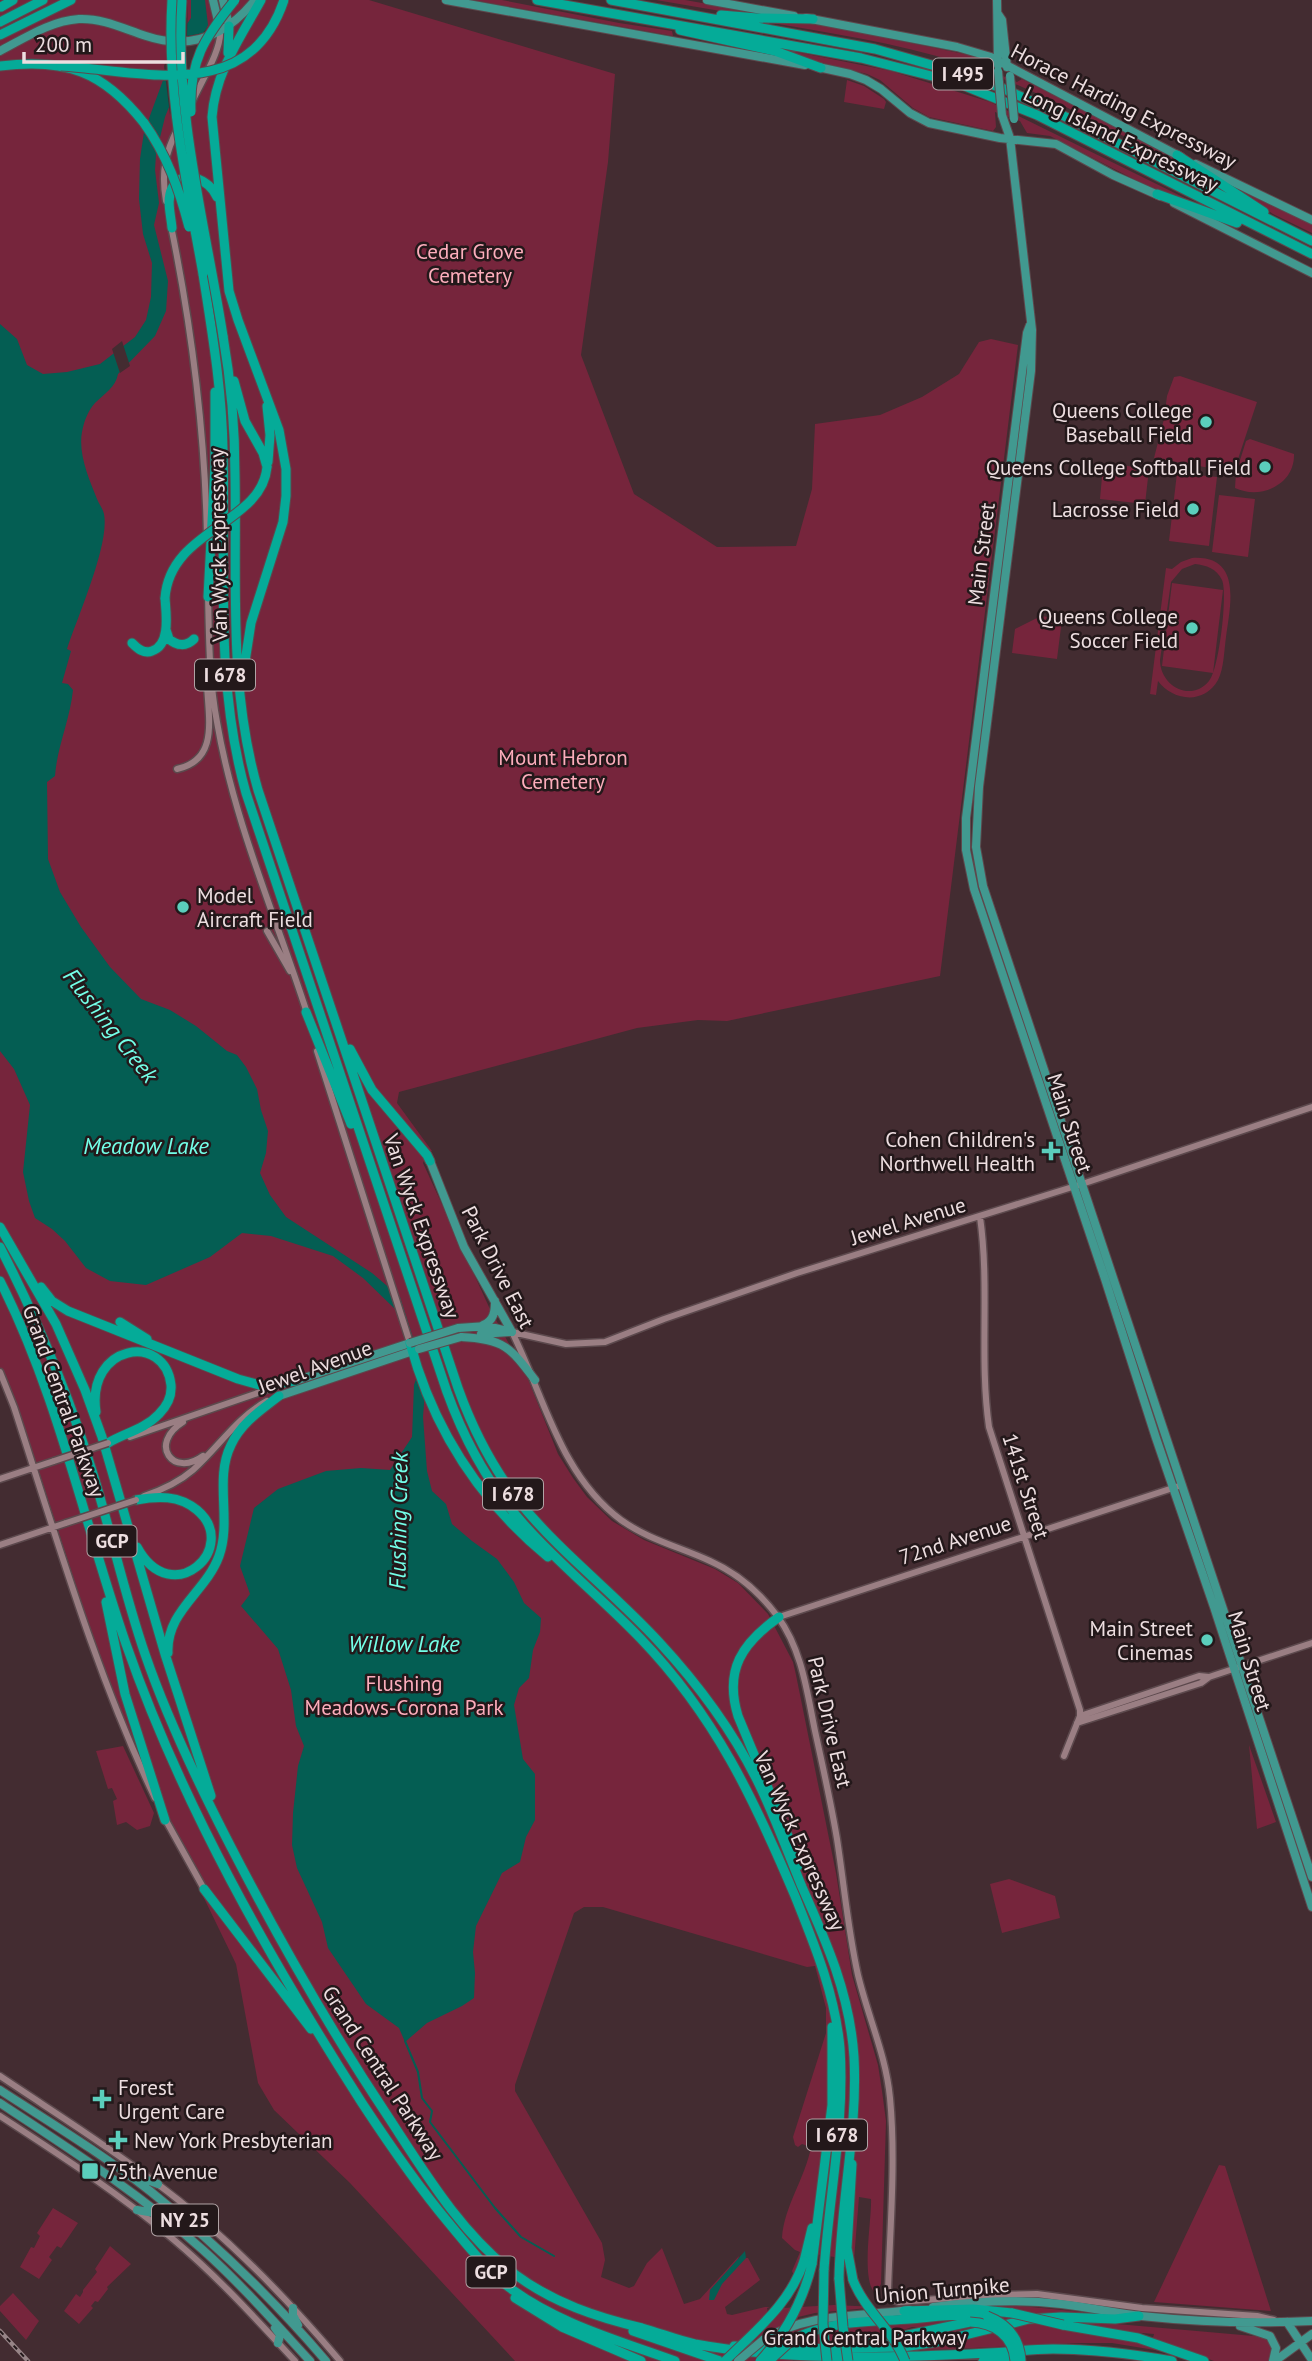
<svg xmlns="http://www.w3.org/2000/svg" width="1312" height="2361" viewBox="0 0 1312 2361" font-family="'PT Sans',sans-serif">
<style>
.green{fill:#76253c;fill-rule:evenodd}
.water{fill:#045e53}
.pier{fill:#432c31}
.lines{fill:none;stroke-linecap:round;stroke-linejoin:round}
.stream{stroke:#045e53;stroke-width:2}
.minor-casing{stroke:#5c494d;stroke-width:9}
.major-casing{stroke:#5c494d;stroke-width:10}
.highway-casing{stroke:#5c494d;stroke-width:11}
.minor{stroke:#9a7e83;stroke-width:6}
.major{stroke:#419990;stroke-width:8}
.highway{stroke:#05ab98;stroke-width:9}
.rail-casing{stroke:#978487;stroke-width:4.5}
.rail{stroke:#23181a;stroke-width:2;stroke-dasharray:5;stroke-linecap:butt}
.minor-bridge-casing{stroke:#5c494d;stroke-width:9;stroke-linecap:butt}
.major-bridge-casing{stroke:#5c494d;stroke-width:10;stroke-linecap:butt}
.highway-bridge-casing{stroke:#5c494d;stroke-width:11;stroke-linecap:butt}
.minor-bridge{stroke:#9a7e83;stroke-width:6}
.major-bridge{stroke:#419990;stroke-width:8}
.highway-bridge{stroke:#05ab98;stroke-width:9}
.poi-dot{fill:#5bcebc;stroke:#23181a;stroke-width:2.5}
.labels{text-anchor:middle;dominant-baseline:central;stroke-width:5;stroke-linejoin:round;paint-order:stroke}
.shield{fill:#23181a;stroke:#b0a3a5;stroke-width:2}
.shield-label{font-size:19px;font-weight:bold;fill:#eddee0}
.street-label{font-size:21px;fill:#eddee0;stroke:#23181a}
.park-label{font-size:21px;fill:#fdadbc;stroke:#23181a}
.poi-label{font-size:21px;fill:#eddee0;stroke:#23181a;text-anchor:end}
.water-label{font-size:23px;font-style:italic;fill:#73ffe8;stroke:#23181a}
</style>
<rect width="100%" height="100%" fill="#432c31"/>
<path class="green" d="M0,0H369L615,74L608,162L581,355L634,494L717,547L796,546L812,489L815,424L880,415L922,397L959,374L979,342L991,339L1018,345L940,976L727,1021L698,1020L637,1028L399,1092L397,1103L432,1151L428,1152L423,1163L489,1307L528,1379L558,1454L573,1478L587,1497L612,1521L644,1540L715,1569L738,1583L768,1614L793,1662L796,1675L836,1873L852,1975L878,2065L882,2091L886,2121L881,2284L876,2294C860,2281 872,2220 871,2199L859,2197L854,2260L802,2252L794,2276L792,2271L800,2252L795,2250L782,2238C784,2206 805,2179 811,2147L802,2144L798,2147L795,2145L793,2137L826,2033V2008L815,1966L807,1967L603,1907H584L574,1913L515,2085V2091L602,2243L605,2260L601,2277L629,2288L634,2286L647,2263L662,2248L684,2304L700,2299L739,2256L736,2266L745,2258H748L760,2280L725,2307L727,2314L732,2315L765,2307H770L767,2308L768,2313L775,2317L783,2308L834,2305L878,2307L815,2313L798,2317L795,2331L803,2328V2331L961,2319L924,2328L912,2327L872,2340L837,2344L791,2356L793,2361H515L350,2183L274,2110L258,2083L236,1964L167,1822L140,1759L100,1659L35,1459L0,1372Z
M473,0H502L619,23L672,31L673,36Z
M656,0H685L759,13H732Z
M761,21L818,24L974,56L988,62L991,71L1017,82L1022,79L1167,153L1211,182C1129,140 1047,92 960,63C895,42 828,33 761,21Z
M777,48L891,71L990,102L1197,204L1155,190L1050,136L1027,133L1020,121L995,112L996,127L993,131L929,117L913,108L880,80L867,74L815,61Z
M847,80L864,86L884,99L886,102L884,109L844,102Z
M1213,175L1312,225V233L1273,214Z
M1180,376L1257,402L1238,459L1230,468L1221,470L1154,458L1164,419L1167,396L1174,377Z
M1250,439L1294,454C1295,485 1260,500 1235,488L1236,473L1246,441Z
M1107,463L1149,469L1145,504L1100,499L1103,466Z
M1177,473L1217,477L1209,546L1169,541Z
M1219,495L1255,499L1248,557L1212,552Z
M1192,558C1243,555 1230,606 1226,637C1224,651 1224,668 1218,680C1204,705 1173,701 1158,681L1156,695L1150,694L1166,568L1172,569L1181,562ZM1195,564C1206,565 1217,569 1222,580C1228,593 1219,670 1209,681C1191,703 1160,686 1160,660L1171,582L1182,569Z
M1172,583L1223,590L1213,673L1162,666Z
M1041,616L1062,619L1057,659L1012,653L1015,629Z
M1249,1745L1276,1822L1257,1829Z
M123,1746L154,1813L150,1826L137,1830L126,1822L117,1825L113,1801L117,1799L112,1788L108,1789L96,1751Z
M1009,1879L1055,1896L1060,1918L1002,1933L990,1884Z
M1219,2165L1225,2166L1271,2311L1154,2302Z
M53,2208L78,2223L61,2248L57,2246L49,2257L52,2260L39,2279L20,2267L31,2247L34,2248L40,2236L37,2233Z
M110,2246L131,2264L107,2287L108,2289L98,2302L95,2301L91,2306L93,2308L79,2324L64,2311L76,2294L80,2297L83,2292V2290L97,2272L95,2269Z
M13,2293L39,2321L26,2340L0,2311V2306Z
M999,2304L1083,2312V2315L1044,2314L1011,2319L930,2340L890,2345L889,2342L1015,2311L998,2307Z
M1060,2319L1265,2337C1272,2346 1274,2351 1268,2361H1214L1153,2338L1154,2334L1130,2332L1128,2338L1167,2352L1112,2343H1082L904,2351L1023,2323Z"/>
<path class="water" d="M191,0H205L208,25L179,82L165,117L156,154L155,170L159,203L154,225L168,281L166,311L155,336L118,374C116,387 104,394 95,403C88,411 84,421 82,432C78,454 89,479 97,499C99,504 103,509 104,514C110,544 77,618 67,649L71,651L62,683L68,684L73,690C70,720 57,747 55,776L47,782L48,859L60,892L81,927L110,967L141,999L170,1010L196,1026L227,1051L237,1055L246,1067L257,1089L261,1110L268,1131L266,1153L260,1173L270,1195L286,1217L372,1273L400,1297L426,1378L423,1417L427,1471L432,1491L446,1504L452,1524L472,1541L497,1559L514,1582L524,1603L541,1618L540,1632L533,1650L529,1678L519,1688L514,1705L523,1759L535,1774V1820L526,1837L520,1862L502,1873L476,1926L473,1952L475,1973L474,1998L462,2006L427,2023L405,2042L399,2028L366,2004L328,1948L322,1922L297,1868L292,1845L293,1813L298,1766L304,1746L296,1726L291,1690L278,1649L241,1606L250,1594L240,1566L254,1508L278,1489L326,1471L361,1468L390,1470L412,1437L414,1385L417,1376L396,1310L363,1278L333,1256L271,1236L242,1233L210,1257L146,1285L110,1281L86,1268L65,1241L52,1229L35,1218L29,1201L23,1172L30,1105L14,1069L0,1051V324L17,339L27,365L43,374L67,372L100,364L135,337L146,320L151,297L152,263L143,234L139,199L140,159L144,132L180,34L191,18Z
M745,2251L746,2258L722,2284L714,2300H709L710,2290Z"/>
<path class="pier" d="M188,0L187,36L203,33L212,22V27L182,84L170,115L164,66L177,33L187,17Z
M122,341L130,366L120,373L112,349Z"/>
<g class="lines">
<path class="stream" d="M405,2041L418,2072L422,2098L432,2111L430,2122L495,2208L521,2237L554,2256"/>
<g class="minor-casing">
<path id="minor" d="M193,100C201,82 222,49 220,31
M166,201C161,173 165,153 178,128
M171,226C192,329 205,432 207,538
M208,594C209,637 209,680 217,722C234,822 276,917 307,1013
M177,769C224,759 205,708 207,672
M267,931L290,971
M317,1051L410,1343
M980,1217C990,1287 979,1358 989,1427L1080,1710V1716L1064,1756
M512,1332C544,1396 560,1475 621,1520C649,1540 680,1547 710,1561C737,1573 761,1594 778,1617C802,1650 807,1692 815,1731C823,1767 831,1803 837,1839C844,1884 848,1931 858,1975C868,2017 886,2055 890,2098C896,2161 890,2227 888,2291L891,2299L899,2302L990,2295L1037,2294L1142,2308L1257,2316L1274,2320
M512,1332L566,1344L605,1342L664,1319L797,1273L1082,1184L1312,1107
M0,1372L14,1407C57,1539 95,1672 155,1798
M183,1422C148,1444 173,1478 203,1456
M130,1437L275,1387
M0,1479L54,1461
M144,1496C162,1490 179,1482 193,1470C219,1447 236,1418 267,1401
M0,1545L66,1523
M779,1617L1182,1485
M1080,1716L1199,1676L1209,1677
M1077,1723L1201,1683L1209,1677L1312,1643
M164,1817L204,1889
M0,2076C52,2111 105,2144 155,2182C224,2233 285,2296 340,2361
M0,2116C60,2155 120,2194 174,2240C218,2277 256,2319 295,2361"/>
</g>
<g class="major-casing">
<path id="major" d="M213,0L219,25
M223,0L229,26
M446,0L805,65
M707,0L794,16
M997,0L998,65
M998,14L1002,20L1007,67
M806,18L957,47L991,57L1181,157
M0,51C25,38 50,21 79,19C103,18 124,29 146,36C191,51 227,35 255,0
M818,67L850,74L866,80L881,89L910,113L929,123L1000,138L1056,144L1113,175L1160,196
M1002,115L1010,138L1032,330L1031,371L979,787L976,847L983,886L1312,1877
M1196,164L1312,220
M1174,203L1312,273
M1030,325L1027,333L966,818V850L974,889L1105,1279L1156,1438L1214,1607L1312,1907
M430,1161L464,1247L512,1332
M483,1325C494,1321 495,1311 495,1301
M458,1328L487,1326L512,1332
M481,1334L510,1332
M461,1337C504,1339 510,1347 535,1380
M295,1381L410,1343
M279,1396L416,1350
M0,2090C51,2123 102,2154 150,2191C214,2242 273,2299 326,2361
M0,2103C70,2149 140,2194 203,2250C241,2284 275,2323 310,2361
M134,2175L158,2184
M137,2210L154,2213
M933,2307C975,2301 1018,2299 1061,2304C1088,2307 1114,2313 1141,2316C1198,2322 1255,2324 1312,2321
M293,2308V2315L298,2325
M1287,2322L1312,2360
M1240,2326L1270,2336L1276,2348L1273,2361
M275,2328L280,2335L278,2343
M763,2340C809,2312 859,2317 909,2310
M1275,2361L1312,2334"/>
</g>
<g class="highway-casing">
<path id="highway" d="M537,0L861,58L955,82L1037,115L1312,254
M611,0L875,49L967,75L1004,89L1056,112L1312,241
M1,7L13,0
M721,15L757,18L813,19
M0,22L43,0
M680,30L775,51L821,68
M0,35L71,0
M228,53L229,26
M0,66C66,58 103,71 144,123
M1177,155L1264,212
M1157,194L1237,223
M172,228C171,215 166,200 172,188C183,167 210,180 217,197
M203,274C212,332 222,390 223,449C226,564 214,681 246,793L447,1392C464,1439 487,1482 520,1520C557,1563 602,1598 641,1639C715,1716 754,1799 795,1896C815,1946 835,1994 840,2048C845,2122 829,2197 824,2270
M223,336C231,382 235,428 235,475C237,581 228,687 258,790L458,1388C473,1430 493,1469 521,1504C562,1554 615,1594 659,1642C697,1683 732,1730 757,1780C774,1814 787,1851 802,1887C827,1943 850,1995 854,2057C858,2131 840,2205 839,2279
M234,381L245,421L263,453L267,467
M267,406L270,435L268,462
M208,597L215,465V392
M166,630L169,639C177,646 186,647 194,639
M132,643C138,649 144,654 152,651C171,645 166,613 165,598
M242,681L251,623L283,522L286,496V469L279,430L238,320L229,291L212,117C215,73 240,38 261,0
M306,1012L351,1124
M350,1049L372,1090L427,1155L430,1161
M0,1227L56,1324L85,1390L102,1437L165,1654L211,1796
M0,1247C38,1321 70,1398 94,1477C112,1536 125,1596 145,1654C168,1721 199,1785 231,1847C279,1940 331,2031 389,2118C425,2173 462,2235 516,2275C554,2303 596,2317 642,2328C660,2333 677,2340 695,2344C786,2361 895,2358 988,2353C1010,2352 1031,2349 1053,2349C1093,2349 1133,2354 1172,2361
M0,1281C58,1395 84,1523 126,1644C182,1805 271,1961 362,2103C389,2144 416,2184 448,2222C466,2244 484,2266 506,2285C555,2323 617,2340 675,2361
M41,1287L52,1301L68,1311L238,1379L263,1386L295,1381
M120,1322L147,1339
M410,1343C433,1428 479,1500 548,1557
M96,1412C86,1344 165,1332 171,1385C172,1397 167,1406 159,1414C145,1429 125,1433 108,1443
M136,1500C158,1496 179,1495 197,1510C241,1547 172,1612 137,1547
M106,1602L125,1694L165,1820
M779,1617C742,1643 724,1670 738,1716L800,1865
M168,1653C166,1611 206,1592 219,1556C232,1520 214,1479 231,1445C241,1423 261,1410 279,1396
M204,1889L311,2029
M852,2164L847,2248L853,2280
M804,2261L812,2228
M812,2264L832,2105V2027
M515,2298L562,2327L641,2361
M904,2311L973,2309L1012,2313
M1063,2325L1138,2338L1204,2361
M633,2331L720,2361
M792,2340C828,2320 870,2322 910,2319C935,2317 961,2313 987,2316
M865,2344L970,2322
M734,2346L790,2349L903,2347L937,2342L1029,2319L1061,2317L1115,2319L1139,2316
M983,2361L1020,2357"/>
</g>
<use href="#minor" class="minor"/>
<use href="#major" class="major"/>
<use href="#highway" class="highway"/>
<g class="rail-casing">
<path id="rail" d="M0,2331L28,2361"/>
</g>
<use href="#rail" class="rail"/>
<g class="minor-bridge-casing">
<path id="minor-bridge" d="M54,1461L108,1443
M66,1523L136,1500"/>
</g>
<g class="major-bridge-casing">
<path id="major-bridge" d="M998,71L1002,115
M1010,76L1014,119
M410,1343L458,1328
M419,1349L461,1337
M738,2361L763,2340"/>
</g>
<g class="highway-bridge-casing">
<path id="highway-bridge" d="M172,0C166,92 187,184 203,274
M182,0C174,110 206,228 223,336
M61,66C144,71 249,105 284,0
M191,112C189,61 204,38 235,0
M144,123C167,155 179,189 189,227
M165,598C170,529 262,524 267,467
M824,2270L823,2324L827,2361
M839,2279L843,2327L848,2361
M853,2280C865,2311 893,2330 905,2361
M1012,2313L1063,2325
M987,2316C1008,2324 1020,2339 1021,2361
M970,2322C994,2323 1013,2335 1015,2361
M725,2361C756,2330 790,2304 804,2261
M760,2361C786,2333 803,2301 812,2264
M769,2361L792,2340"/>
</g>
<use href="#minor-bridge" class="minor-bridge"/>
<use href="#major-bridge" class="major-bridge"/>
<use href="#highway-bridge" class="highway-bridge"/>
</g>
<g class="poi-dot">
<circle cx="1206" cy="422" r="7"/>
<circle cx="1265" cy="467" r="7"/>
<circle cx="1193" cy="509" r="7"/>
<circle cx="1192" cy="628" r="7"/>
<circle cx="183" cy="907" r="7"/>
<path d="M1047.5 1140.5h7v7h7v7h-7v7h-7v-7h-7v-7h7z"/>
<circle cx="1207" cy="1640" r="7"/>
<path d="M98.5 2088.5h7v7h7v7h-7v7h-7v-7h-7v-7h7z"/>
<path d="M114.5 2129.5h7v7h7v7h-7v7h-7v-7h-7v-7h7z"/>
<rect x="81" y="2162" width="18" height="18" rx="3.5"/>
</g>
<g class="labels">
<g class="shield">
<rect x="933" y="58.5" width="60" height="31" rx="5"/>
<rect x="195" y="659.5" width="60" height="31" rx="5"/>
<rect x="483" y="1478.5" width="60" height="31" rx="5"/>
<rect x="87.5" y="1525.5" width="49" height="31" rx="5"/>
<rect x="807" y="2119.5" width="60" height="31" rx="5"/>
<rect x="152" y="2204.5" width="66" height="31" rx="5"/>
<rect x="466.5" y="2256.5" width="49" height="31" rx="5"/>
</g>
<g class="shield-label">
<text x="963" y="74">I 495</text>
<text x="225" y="675">I 678</text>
<text x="513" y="1494">I 678</text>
<text x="112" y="1541">GCP</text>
<text x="837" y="2135">I 678</text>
<text x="185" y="2220">NY 25</text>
<text x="491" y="2272">GCP</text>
</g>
<g class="street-label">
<text transform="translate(1124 106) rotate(27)">Horace Harding Expressway</text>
<text transform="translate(1121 139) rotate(26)">Long Island Expressway</text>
<text transform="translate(218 545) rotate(-91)">Van Wyck Expressway</text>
<text transform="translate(981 554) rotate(-83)">Main Street</text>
<text transform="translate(1070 1123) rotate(72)">Main Street</text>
<text transform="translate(908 1221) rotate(-17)">Jewel Avenue</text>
<text transform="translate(422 1226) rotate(71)">Van Wyck Expressway</text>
<text transform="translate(498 1267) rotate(63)">Park Drive East</text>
<text transform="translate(315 1367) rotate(-20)">Jewel Avenue</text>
<text transform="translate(64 1401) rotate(70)">Grand Central Parkway</text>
<text transform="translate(1026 1486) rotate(72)">141st Street</text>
<text transform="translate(955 1540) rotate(-18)">72nd Avenue</text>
<text transform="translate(1250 1661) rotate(73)">Main Street</text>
<text transform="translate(830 1722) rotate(77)">Park Drive East</text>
<text transform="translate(800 1841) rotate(66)">Van Wyck Expressway</text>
<text transform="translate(383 2073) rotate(57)">Grand Central Parkway</text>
<text transform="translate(942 2290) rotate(-5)">Union Turnpike</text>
<text x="865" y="2337">Grand Central Parkway</text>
</g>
<g class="park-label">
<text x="470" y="251">Cedar Grove<tspan x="470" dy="24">Cemetery</tspan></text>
<text x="563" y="757">Mount Hebron<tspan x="563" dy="24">Cemetery</tspan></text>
<text x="404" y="1683">Flushing<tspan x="404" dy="24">Meadows-Corona Park</tspan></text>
</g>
<g class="poi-label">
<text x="1192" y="410">Queens College<tspan x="1192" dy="24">Baseball Field</tspan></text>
<text x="1251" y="467">Queens College Softball Field</text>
<text x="1179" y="509">Lacrosse Field</text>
<text x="1178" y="616">Queens College<tspan x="1178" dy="24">Soccer Field</tspan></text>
<text x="197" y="895" text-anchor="start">Model<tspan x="197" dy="24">Aircraft Field</tspan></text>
<text x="1035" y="1139">Cohen Children's<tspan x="1035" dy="24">Northwell Health</tspan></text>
<text x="1193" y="1628">Main Street<tspan x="1193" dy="24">Cinemas</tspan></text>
<text x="118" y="2087" text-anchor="start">Forest<tspan x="118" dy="24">Urgent Care</tspan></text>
<text x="134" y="2140" text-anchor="start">New York Presbyterian</text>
<text x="106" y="2171" text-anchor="start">75th Avenue</text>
</g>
<g class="water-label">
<text transform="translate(111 1025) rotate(52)">Flushing Creek</text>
<text x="146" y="1145">Meadow Lake</text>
<text transform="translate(398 1521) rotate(-89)">Flushing Creek</text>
<text x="404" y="1643">Willow Lake</text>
</g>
</g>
<path d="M24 52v10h159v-10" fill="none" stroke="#eddee0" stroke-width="3.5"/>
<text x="35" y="52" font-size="21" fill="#eddee0" stroke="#23181a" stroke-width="5" paint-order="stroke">200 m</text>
</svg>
